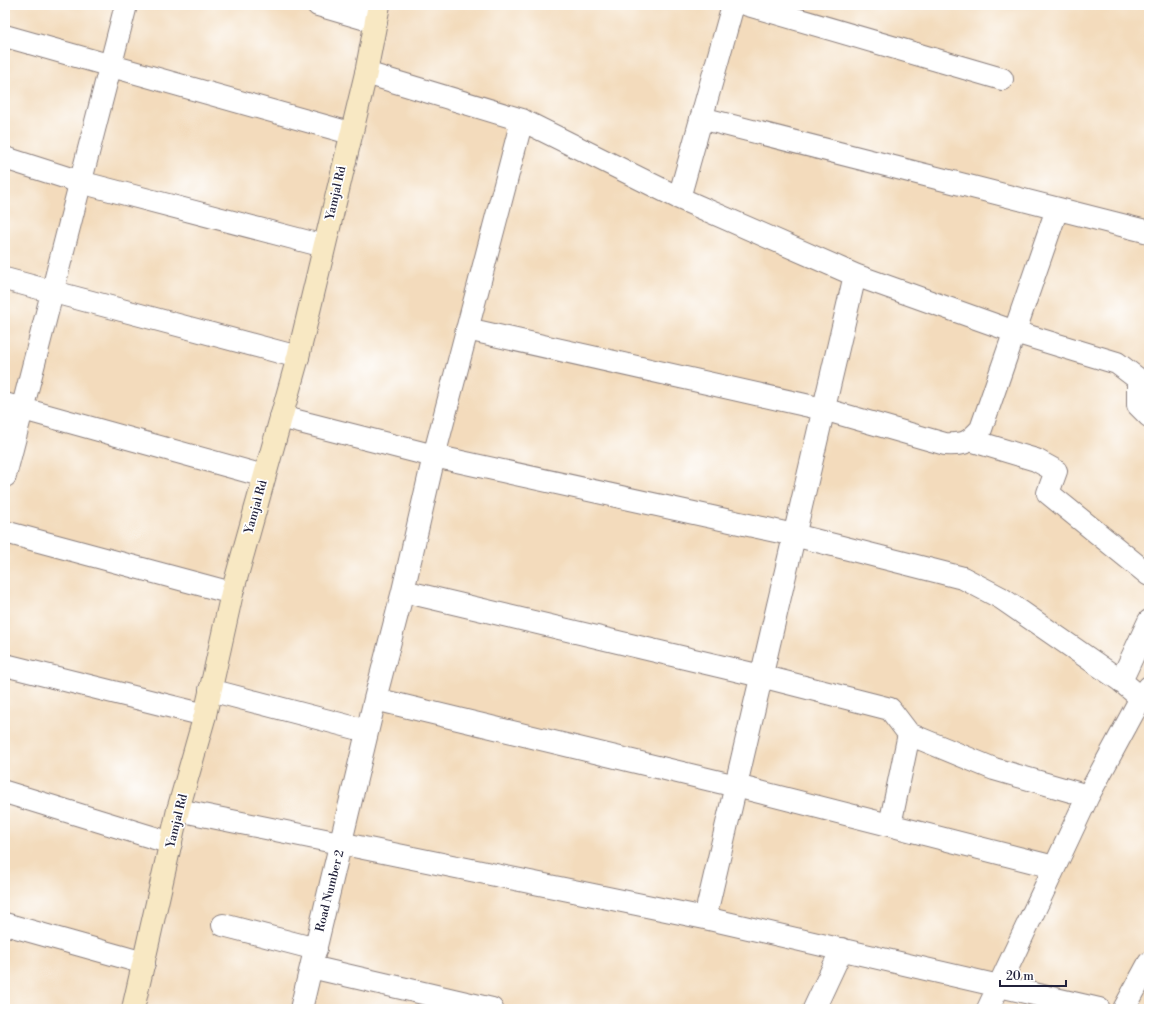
<svg xmlns="http://www.w3.org/2000/svg" width="1154" height="1014" viewBox="0 0 1154 1014" font-family="'Libre Bodoni',serif">
<style>
.lines{fill:none;stroke-linecap:round;stroke-linejoin:round}
.street-casing{stroke:#8a7e7c;stroke-width:24}
.secondary-casing{stroke:#8a7e7c;stroke-width:24}
.street{stroke:#fff;stroke-width:22}
.secondary{stroke:#f8e8c3;stroke-width:22}
.labels{text-anchor:middle;dominant-baseline:central;stroke-width:3.5;stroke-linejoin:round;paint-order:stroke}
.street-label{font-size:12px;fill:#22223b;stroke:#fff}
</style>
<rect width="100%" height="100%" fill="#fff"/>
<filter id="ink" filterUnits="userSpaceOnUse"><feTurbulence type="fractalNoise" baseFrequency=".025" numOctaves="2"/><feDisplacementMap in="SourceGraphic" scale="8" xChannelSelector="R" yChannelSelector="G"/><feConvolveMatrix kernelMatrix="1 2 1 2 8 2 1 2 1" color-interpolation-filters="sRGB"/></filter>
<filter id="wash" filterUnits="userSpaceOnUse"><feTurbulence type="fractalNoise" baseFrequency=".012" numOctaves="4" result="noise"/><feDisplacementMap in="SourceGraphic" scale="16" xChannelSelector="R" yChannelSelector="G"/><feGaussianBlur stdDeviation="0.9" result="paint"/><feColorMatrix in="noise" values="0 0 0 0 0 0 0 0 0 0 0 0 0 0 0 0 0 1.4 0 .05"/><feComposite in="paint" operator="in"/></filter>
<g filter="url(#wash)">
<rect width="100%" height="100%" fill="#f3dbbc"/>
</g>
<g filter="url(#ink)">
<g class="lines">
<g class="street-casing">
<path id="street" d="M318,5L376,22
M748,5L1002,79
M5,36L350,133
M366,73L522,120L679,198L855,275L1015,332L1117,363L1138,379V405L1149,416
M701,118L1149,232
M522,120L434,456L403,591L761,676L890,709L909,734L890,825
M5,158L80,182L324,246
M679,198L733,5
M5,279L298,357
M467,329L823,409L945,444C965,445 968,443 981,429L1057,209
M5,404L264,476
M281,417L434,456L794,535L963,578L1001,598L1121,681L1141,698L1149,687
M970,440L1036,460L1056,471L1048,493L1149,575
M5,476L126,5
M5,532L232,593
M5,665L205,715
M1121,681L1149,621
M210,690L367,731
M375,699L736,786L1054,867
M909,734L994,769L1088,796
M5,792L171,843
M178,810L705,918L1099,1009
M705,918L855,275
M5,924L144,963
M223,925L316,949
M311,967L492,1009
M301,1009L375,699L403,591
M814,1009L842,949
M988,1009L1088,796L1141,698
M1124,1009L1149,963"/>
</g>
<g class="secondary-casing">
<path id="secondary" d="M133,1009L178,810L205,715L232,593L298,357L366,73L379,5"/>
</g>
<use href="#street" class="street"/>
<use href="#secondary" class="secondary"/>
</g>
</g>
<g class="labels">
<g class="street-label">
<text transform="translate(336 193) rotate(-77)">Yamjal Rd</text>
<text transform="translate(256 507) rotate(-74)">Yamjal Rd</text>
<text transform="translate(177 821) rotate(-76)">Yamjal Rd</text>
<text transform="translate(330 891) rotate(-76)">Road Number 2</text>
</g>
</g>
<rect width="1154" height="1014" fill="none" stroke="#fff" stroke-width="20"/>
<path d="M1000 980v6h66v-6" fill="none" stroke="#22223b" stroke-width="2"/>
<text x="1006" y="980" font-size="12" fill="#22223b" stroke="#ffffff" stroke-width="3" paint-order="stroke">20 m</text>
</svg>
